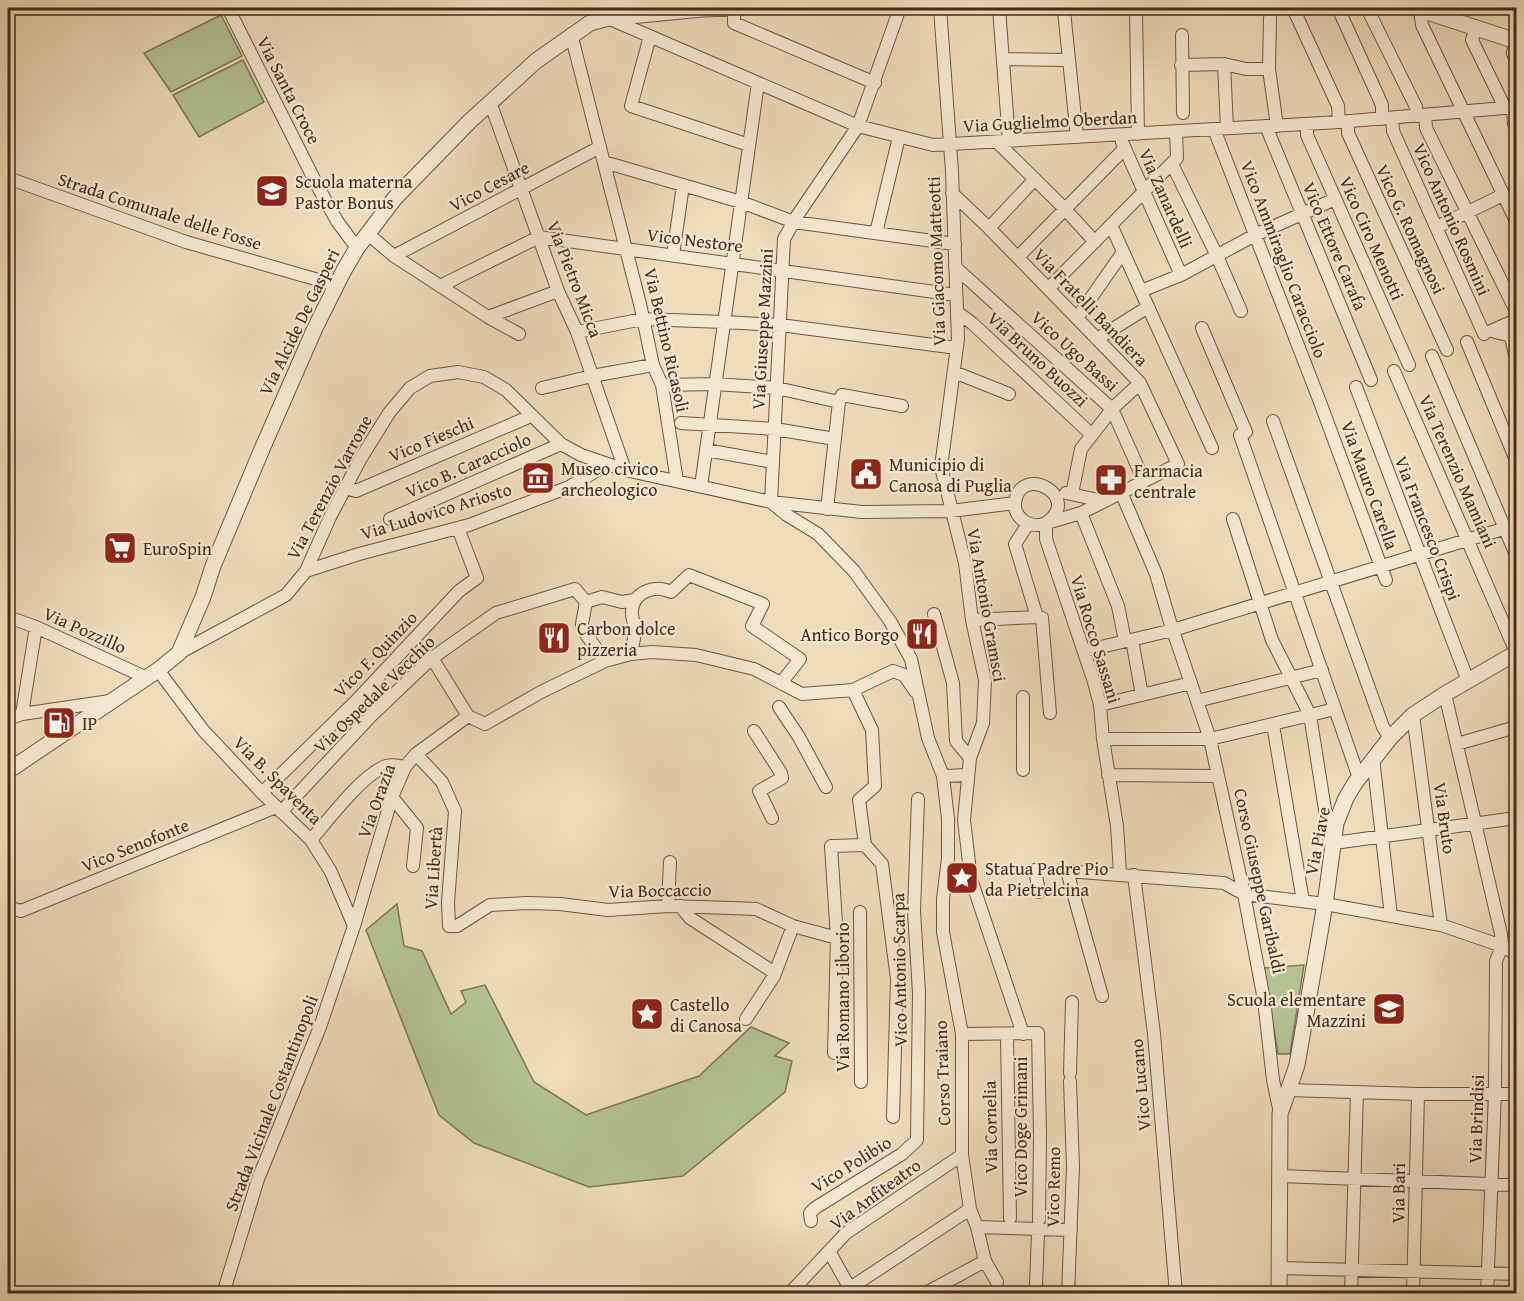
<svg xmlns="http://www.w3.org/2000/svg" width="1524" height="1301" viewBox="0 0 1524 1301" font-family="'Gentium Book Plus',serif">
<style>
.green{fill:#b3c294;stroke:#7d7658;stroke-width:1.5}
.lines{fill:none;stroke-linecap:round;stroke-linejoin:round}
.minor-casing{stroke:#715644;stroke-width:14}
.tertiary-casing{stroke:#715644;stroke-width:17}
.minor{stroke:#f5e8d3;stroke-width:12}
.tertiary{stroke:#f5e8d3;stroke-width:15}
.labels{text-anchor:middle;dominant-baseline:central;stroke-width:4.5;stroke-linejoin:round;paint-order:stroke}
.street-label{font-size:18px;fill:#472a1d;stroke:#f5e8d3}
.poi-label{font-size:18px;fill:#472a1d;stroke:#f5e8d3;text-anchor:start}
</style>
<rect width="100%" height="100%" fill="#efdcbb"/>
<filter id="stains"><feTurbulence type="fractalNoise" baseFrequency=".00333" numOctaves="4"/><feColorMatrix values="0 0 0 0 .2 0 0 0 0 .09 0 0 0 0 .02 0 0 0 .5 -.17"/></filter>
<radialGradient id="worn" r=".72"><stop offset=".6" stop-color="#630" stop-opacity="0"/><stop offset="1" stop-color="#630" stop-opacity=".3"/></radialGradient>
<path class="green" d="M221,15L242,56L171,92L144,53Z
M243,60L264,102L199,137L173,95Z
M397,904L404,946L422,951L451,1014L466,1002L461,991L485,985L534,1082L586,1115L699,1076L751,1027L789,1043L775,1056L792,1061L785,1092L683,1176L589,1187L474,1143L439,1115L366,930Z
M1304,965L1290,1054H1278L1264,968Z"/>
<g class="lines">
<g class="minor-casing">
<path id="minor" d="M228,8L317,185L337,221L357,248
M734,8V23L875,83
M900,8L858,126L797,216L784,239L771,502L787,515L818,534L854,571L890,621L911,659L928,738L943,776L948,819V858L943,899V932L962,1034V1155L970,1209L977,1227L985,1261L997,1282
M940,8L952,171L958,339L941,467L965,563L972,620L985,680L983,723L970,758L964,820L971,879L1023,1034
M999,8L1009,141
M1136,8L1138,134
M1293,8L1338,106L1339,122
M1338,8L1382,105V119
M1367,8L1416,107L1417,116
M1421,8L1420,9L1422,25L1516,221
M1064,11L1077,137
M1270,18L1269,69L1277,126
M610,19L858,126L933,145L1339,122L1516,107
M1476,27L1472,40L1505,108
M571,34L640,304L653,365L662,385L677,481
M1182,35L1183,113
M650,36L631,106L749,145
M1516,40L1513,53L1516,61
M1003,59L1069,60
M1224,64L1227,128
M1181,65L1224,64L1246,69H1269
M490,102L558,291L577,332L625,470
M1513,108L1514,124L1516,129
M1425,115L1426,128L1516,311
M1392,118L1393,131L1484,334
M1348,121V133L1447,350
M1307,124V135L1409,365
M1266,126L1371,380
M1214,129L1320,402L1386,580
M997,142L1065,209L1095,242
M1122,142L1181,275
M604,162L741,202L794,222L955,244
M1172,164L1217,256L1241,311
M8,178L186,242L336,285
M952,193L989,228L1140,383L1178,464L1081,513L1040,525C1027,526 1014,517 1015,503C1020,462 1084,497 1046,523
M1111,225L1212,448
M1437,227L1503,195
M989,228L1035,179
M876,233L899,137
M368,234L394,256L488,317L558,291
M673,255L683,185
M394,256L600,147
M1018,257L1125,148
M955,267L1112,409L1144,481
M440,286L539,237L956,295
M1048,289L1177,158L1176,132
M1141,291L1181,275L1255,235L1335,199
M957,312L972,323L1092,435
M488,317L519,334
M1077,318L1123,252
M1202,328L1246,432
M1491,331L1516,320
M1491,331L1516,337
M577,332L643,319L724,322L780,325L957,348
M1511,337L1516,359
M1097,339L1148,307
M1467,342L1516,460
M1432,356L1516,555
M1394,371L1516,652
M954,372L1009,394
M662,385L715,384L777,388L839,402
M1356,387L1468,681
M542,388L592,376L653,365
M1273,421L1383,727L1390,738
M681,423L775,429L835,439
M1240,435L1359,778
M706,450L773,462
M701,486L758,83
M346,488L356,491L531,416
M1121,492L1156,574L1170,622L1210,739L1244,894L1264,1000L1273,1080L1280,1113
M1066,493L1103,501
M1072,494L1081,449L1113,408L1140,383
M827,509L839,402L842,395L902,406
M1081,513L1118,606L1125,641
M390,519L561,444
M1233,519L1272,640L1310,715L1330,841L1334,843L1516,818
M1046,523V539L1094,682L1100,705L1103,739L1117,826L1120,873
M306,571L359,554L469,525L569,487L606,465
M586,602L582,624L583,630L605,661
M934,614L953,683L956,741L970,758
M8,617L36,627L147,678
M1037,617L1042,618L1050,713
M972,620L1037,617L1015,544L1028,524
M1132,640L1142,695
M1084,651L1173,630L1516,525
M179,653L286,595L306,571L330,517L361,458L389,413L410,388L430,376L458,372L484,377L506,390L561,444L581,455L625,470L771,502L862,512L951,511L1015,503
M631,654C632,646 635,638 635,630C635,624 631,618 632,611C633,592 655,584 671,592L689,575L763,604L752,626L800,659L781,683
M432,658L468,716
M158,670L203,730L262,793L311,840L331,872L354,926
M853,690L872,730L875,786L859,800L865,845L882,864L897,979L893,1117
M1445,694L1501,934L1502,946L1496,961L1495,1093L1487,1294
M1023,697V770
M1197,701L1322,670
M1100,705L1191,683
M779,707L799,737L826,787
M22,714L36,627
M1413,715L1441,925
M8,719L22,714L110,701
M1273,725L1303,901
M754,731L781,773L782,778L759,791L772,818
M1103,739H1210L1335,709
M1457,744L1516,727
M416,754L442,782L455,811L448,902L449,926H457L490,905L527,903L560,904L608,910L668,906L731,908L756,909L793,926L837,938
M1373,758L1391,916
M1108,775L1218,776
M943,776L967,775
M262,793L356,701L459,591L477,578L458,528
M392,797L417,828L413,866
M281,812L371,716L432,658L496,613L575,589L586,602L602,597L622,602L634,600
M311,840C328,820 363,774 386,766C393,764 399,766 405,767
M1035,870L1039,892
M1134,875L1154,1034L1176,1294
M8,905L11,908L21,911L276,807
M668,906L670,862
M680,906L690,918L775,973
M860,912L861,1082
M1102,996L1067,871L1224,883L1244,894L1325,904L1441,925L1502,946L1516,954
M746,1019L774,976L793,926
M962,1034L1038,1033L1040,1134L1039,1220
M1007,1035L1010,1218
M834,1053L837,938L831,846L865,845
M1070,1073L1072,1002
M1288,1090L1418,1094H1516
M1280,1176L1516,1185
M811,1221L810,1213L815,1208L902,1154L917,1140L919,993L914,911L918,799
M977,1227L1071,1230
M829,1251L853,1294
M1279,1268L1516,1274
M1036,1285L1038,1233
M850,1288L970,1209
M223,1294L258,1179L320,1027L354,926L392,797L405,767L416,754L468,716L485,724L541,692L605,661L631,654L652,652L696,655L754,669L802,694L853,690L893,671L904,675L915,691
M789,1294L846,1233L962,1155
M924,1294L985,1261
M1068,1294L1073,1167L1070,1081
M1351,1294L1357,1092
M1413,1294L1418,1094"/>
</g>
<g class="tertiary-casing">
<path id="tertiary" d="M1415,8L1516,41
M8,771L158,670L179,653L203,597L213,566L262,449L315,328L343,272L357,248L395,198L469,122L536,61L590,23L609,18L702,9L739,8
M1279,1294L1280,1114L1297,1065L1325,904L1336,823L1346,798L1355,783L1390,738L1413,715L1445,694L1516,653"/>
</g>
<use href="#minor" class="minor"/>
<use href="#tertiary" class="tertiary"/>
</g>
<defs>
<g id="school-square" transform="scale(1.725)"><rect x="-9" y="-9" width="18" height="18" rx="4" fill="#8f2418" stroke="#f5e8d3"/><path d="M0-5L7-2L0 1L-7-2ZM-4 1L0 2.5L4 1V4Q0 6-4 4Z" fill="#fff"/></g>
<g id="civic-square" transform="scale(1.725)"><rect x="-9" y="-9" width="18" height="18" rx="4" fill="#8f2418" stroke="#f5e8d3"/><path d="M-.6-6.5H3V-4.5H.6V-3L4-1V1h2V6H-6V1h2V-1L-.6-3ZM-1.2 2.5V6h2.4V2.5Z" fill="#fff"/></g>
<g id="museum-square" transform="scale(1.725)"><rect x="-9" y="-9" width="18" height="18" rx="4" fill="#8f2418" stroke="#f5e8d3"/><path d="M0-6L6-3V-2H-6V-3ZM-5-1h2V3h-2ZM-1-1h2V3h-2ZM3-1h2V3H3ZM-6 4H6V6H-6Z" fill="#fff"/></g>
<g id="pharmacy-square" transform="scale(1.725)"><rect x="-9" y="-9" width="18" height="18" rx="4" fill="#8f2418" stroke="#f5e8d3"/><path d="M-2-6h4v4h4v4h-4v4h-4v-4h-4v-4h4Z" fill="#fff"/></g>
<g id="supermarket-square" transform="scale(1.725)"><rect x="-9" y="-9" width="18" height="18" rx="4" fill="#8f2418" stroke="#f5e8d3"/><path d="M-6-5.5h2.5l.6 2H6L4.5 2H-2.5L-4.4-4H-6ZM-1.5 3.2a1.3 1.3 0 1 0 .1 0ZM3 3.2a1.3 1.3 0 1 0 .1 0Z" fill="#fff"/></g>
<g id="restaurant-square" transform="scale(1.725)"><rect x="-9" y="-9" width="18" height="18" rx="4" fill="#8f2418" stroke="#f5e8d3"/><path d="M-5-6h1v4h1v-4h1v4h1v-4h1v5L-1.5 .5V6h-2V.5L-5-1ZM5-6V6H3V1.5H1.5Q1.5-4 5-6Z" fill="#fff"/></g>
<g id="fuel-square" transform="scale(1.725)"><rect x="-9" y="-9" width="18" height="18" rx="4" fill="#8f2418" stroke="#f5e8d3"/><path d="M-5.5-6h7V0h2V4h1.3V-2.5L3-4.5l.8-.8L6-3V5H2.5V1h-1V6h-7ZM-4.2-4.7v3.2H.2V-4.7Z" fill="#fff"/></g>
<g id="sight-square" transform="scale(1.725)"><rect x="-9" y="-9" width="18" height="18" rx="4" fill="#8f2418" stroke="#f5e8d3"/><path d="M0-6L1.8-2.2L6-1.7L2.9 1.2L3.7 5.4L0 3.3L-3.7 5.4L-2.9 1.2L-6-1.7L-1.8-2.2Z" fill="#fff"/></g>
</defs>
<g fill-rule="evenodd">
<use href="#school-square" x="272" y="191"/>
<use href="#civic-square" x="866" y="474"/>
<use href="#museum-square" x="538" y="478"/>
<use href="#pharmacy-square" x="1111" y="480"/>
<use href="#supermarket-square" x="120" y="548"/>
<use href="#restaurant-square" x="922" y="634"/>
<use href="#restaurant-square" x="554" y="638"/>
<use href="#fuel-square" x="59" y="723"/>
<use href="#sight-square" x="962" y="878"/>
<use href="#school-square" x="1389" y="1009"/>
<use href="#sight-square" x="647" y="1014"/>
</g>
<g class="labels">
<g class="street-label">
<text transform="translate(289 90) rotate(63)">Via Santa Croce</text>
<text transform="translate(1050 121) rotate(-3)">Via Guglielmo Oberdan</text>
<text transform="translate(489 186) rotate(-28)">Vico Cesare</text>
<text transform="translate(1166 198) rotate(66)">Via Zanardelli</text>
<text transform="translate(160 211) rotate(18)">Strada Comunale delle Fosse</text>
<text transform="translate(1452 219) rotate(66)">Vico Antonio Rosmini</text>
<text transform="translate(1411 229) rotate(65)">Vico G. Romagnosi</text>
<text transform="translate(1372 238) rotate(66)">Vico Ciro Menotti</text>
<text transform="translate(695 240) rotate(7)">Vico Nestore</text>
<text transform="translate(1335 246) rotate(67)">Vico Ettore Carafa</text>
<text transform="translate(1284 259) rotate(69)">Vico Ammiraglio Caracciolo</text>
<text transform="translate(936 261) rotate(-92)">Via Giacomo Matteotti</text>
<text transform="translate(575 279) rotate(69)">Via Pietro Micca</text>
<text transform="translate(1091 307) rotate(46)">Via Fratelli Bandiera</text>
<text transform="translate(299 322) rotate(-64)">Via Alcide De Gasperi</text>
<text transform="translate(762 329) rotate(-87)">Via Giuseppe Mazzini</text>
<text transform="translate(667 340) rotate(77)">Via Bettino Ricasoli</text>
<text transform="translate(1075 351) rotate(42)">Vico Ugo Bassi</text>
<text transform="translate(1038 359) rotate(43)">Via Bruno Buozzi</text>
<text transform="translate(431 439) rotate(-23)">Vico Fieschi</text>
<text transform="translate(468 465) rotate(-24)">Vico B. Caracciolo</text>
<text transform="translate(1458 471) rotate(66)">Via Terenzio Mamiani</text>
<text transform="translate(1370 485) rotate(70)">Via Mauro Carella</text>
<text transform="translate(329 487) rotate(-62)">Via Terenzio Varrone</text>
<text transform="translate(436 511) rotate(-17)">Via Ludovico Ariosto</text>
<text transform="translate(1428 528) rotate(69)">Via Francesco Crispi</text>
<text transform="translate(987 605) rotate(80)">Via Antonio Gramsci</text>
<text transform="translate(85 630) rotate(24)">Via Pozzillo</text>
<text transform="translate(1096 639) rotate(73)">Via Rocco Sassani</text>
<text transform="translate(375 654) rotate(-46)">Vico F. Quinzio</text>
<text transform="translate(374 694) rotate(-44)">Via Ospedale Vecchio</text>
<text transform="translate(278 780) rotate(45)">Via B. Spaventa</text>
<text transform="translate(376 801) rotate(-70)">Via Orazia</text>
<text transform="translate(1445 818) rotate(82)">Via Bruto</text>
<text transform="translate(1317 841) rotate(-79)">Via Piave</text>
<text transform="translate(135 845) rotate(-22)">Vico Senofonte</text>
<text transform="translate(433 868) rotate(-86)">Via Libertà</text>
<text transform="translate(1260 881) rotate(78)">Corso Giuseppe Garibaldi</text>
<text transform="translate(660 890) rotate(-1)">Via Boccaccio</text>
<text transform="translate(899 970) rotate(-91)">Vico Antonio Scarpa</text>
<text transform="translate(842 997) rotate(-90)">Via Romano Liborio</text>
<text transform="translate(942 1073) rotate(-92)">Corso Traiano</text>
<text transform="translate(1140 1085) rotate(-95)">Vico Lucano</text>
<text transform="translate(271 1103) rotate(-69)">Strada Vicinale Costantinopoli</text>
<text transform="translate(1476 1119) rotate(-88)">Via Brindisi</text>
<text transform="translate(990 1127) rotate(-91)">Via Cornelia</text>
<text transform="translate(1020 1127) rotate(-90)">Vico Doge Grimani</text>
<text transform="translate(851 1164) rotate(-32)">Vico Polibio</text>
<text transform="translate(1053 1187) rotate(-89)">Vico Remo</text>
<text transform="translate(1398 1193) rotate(-89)">Via Bari</text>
<text transform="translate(875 1194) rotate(-36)">Via Anfiteatro</text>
</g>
<g class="poi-label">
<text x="295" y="181">Scuola materna<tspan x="295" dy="21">Pastor Bonus</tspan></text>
<text x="889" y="464">Municipio di<tspan x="889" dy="21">Canosa di Puglia</tspan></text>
<text x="561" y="468">Museo civico<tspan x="561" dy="21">archeologico</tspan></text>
<text x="1134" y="470">Farmacia<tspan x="1134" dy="21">centrale</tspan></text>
<text x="143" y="548">EuroSpin</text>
<text x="577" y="628">Carbon dolce<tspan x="577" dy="21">pizzeria</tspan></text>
<text x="899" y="634" text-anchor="end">Antico Borgo</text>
<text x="82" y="723">IP</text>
<text x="985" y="868">Statua Padre Pio<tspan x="985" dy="21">da Pietrelcina</tspan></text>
<text x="1366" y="999" text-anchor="end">Scuola elementare<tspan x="1366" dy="21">Mazzini</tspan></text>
<text x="670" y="1004">Castello<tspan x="670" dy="21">di Canosa</tspan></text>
</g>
</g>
<rect width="1524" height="1301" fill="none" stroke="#efdcbb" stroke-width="30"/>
<rect x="9" y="9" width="1506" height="1283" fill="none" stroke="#472a1d" stroke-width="3"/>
<rect x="15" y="15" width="1494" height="1271" fill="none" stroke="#472a1d" stroke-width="1.5"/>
<rect width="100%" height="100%" filter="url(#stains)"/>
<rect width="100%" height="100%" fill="url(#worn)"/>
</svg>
